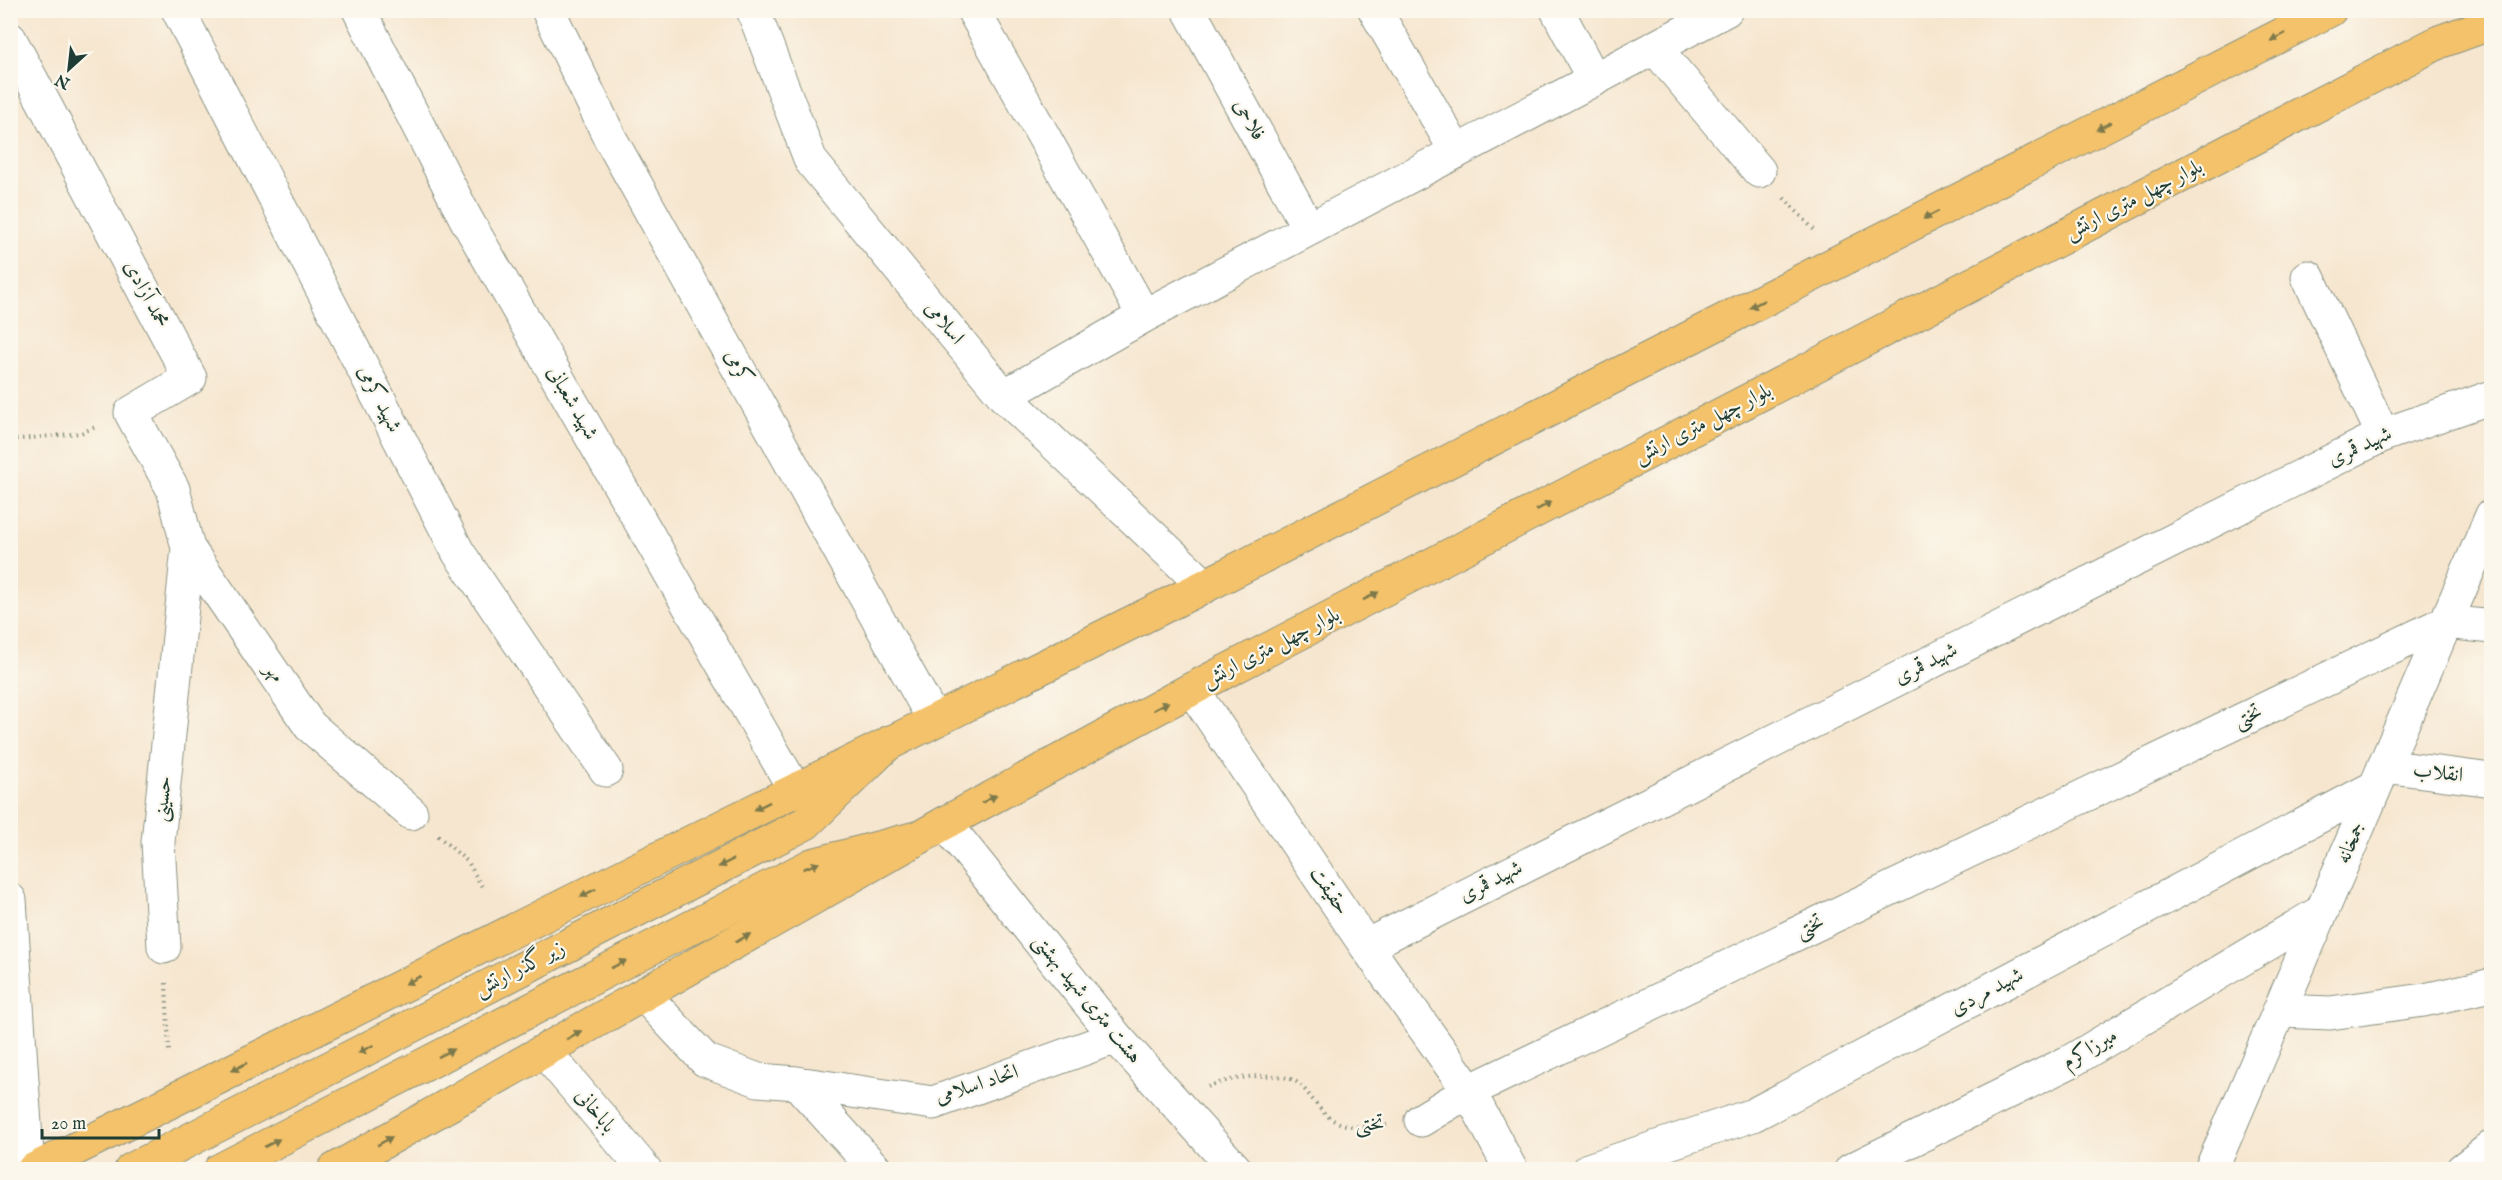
<svg xmlns="http://www.w3.org/2000/svg" width="2502" height="1180" viewBox="0 0 2502 1180" font-family="'IM FELL English',Amiri,serif">
<style>
.lines{fill:none;stroke-linecap:round;stroke-linejoin:round}
.minor-casing{stroke:#8a9282;stroke-width:35}
.major-casing{stroke:#8a9282;stroke-width:35}
.highway-casing{stroke:#8a9282;stroke-width:35}
.path{stroke:#8a9282;stroke-width:4;stroke-dasharray:1.5 4.5;stroke-linecap:butt}
.minor{stroke:#fff;stroke-width:33}
.major{stroke:#f3c26a;stroke-width:33}
.highway{stroke:#f3c26a;stroke-width:33}
.oneway{fill:#7e794c}
.labels{text-anchor:middle;dominant-baseline:central;stroke-width:4.5;stroke-linejoin:round;paint-order:stroke}
.street-label{font-size:21px;fill:#1f3d34;stroke:#fbf7ec}
</style>
<rect width="100%" height="100%" fill="#fbf7ec"/>
<filter id="ink" filterUnits="userSpaceOnUse"><feTurbulence type="fractalNoise" baseFrequency=".0167" numOctaves="2"/><feDisplacementMap in="SourceGraphic" scale="12" xChannelSelector="R" yChannelSelector="G"/><feConvolveMatrix kernelMatrix="1 2 1 2 8 2 1 2 1" color-interpolation-filters="sRGB"/></filter>
<filter id="wash" filterUnits="userSpaceOnUse"><feTurbulence type="fractalNoise" baseFrequency=".008" numOctaves="4" result="noise"/><feDisplacementMap in="SourceGraphic" scale="24" xChannelSelector="R" yChannelSelector="G"/><feGaussianBlur stdDeviation="1.35" result="paint"/><feColorMatrix in="noise" values="0 0 0 0 0 0 0 0 0 0 0 0 0 0 0 0 0 1.4 0 .05"/><feComposite in="paint" operator="in"/></filter>
<g filter="url(#wash)">
<rect width="100%" height="100%" fill="#f6e6cf"/>
</g>
<g filter="url(#ink)">
<g class="lines">
<g class="minor-casing">
<path id="minor" d="M178,10L458,552L606,770
M359,10L466,219L795,790
M548,10L610,138L934,720
M753,10L811,161L1004,396L1205,586
M973,10L1144,316
M1189,10L1309,229
M1375,10L1456,151
M1557,10L1594,80
M10,39L190,378L131,413L173,489L188,548L310,726L411,813
M1655,48L1759,171
M2308,277L2383,435
M1004,396L1144,316L1726,10
M1192,689L1366,946L1469,1091L1511,1170
M2384,766L2492,780
M945,823L1116,1037L1236,1170
M10,900L28,1170
M1366,946L2383,435L2492,397
M164,947L158,842L188,548
M644,995L705,1060L758,1080L797,1083L876,1170
M2279,1011L2330,1013L2424,1000L2492,985
M545,1052L645,1170
M797,1083L933,1103L1116,1037
M1421,1120L1469,1091L2446,622L2492,627
M1588,1170L1753,1115L2375,787
M1851,1170L2071,1061L2321,912
M2211,1170L2492,515
M2462,1170L2492,1147"/>
</g>
<g class="major-casing">
<path id="major" d="M33,1170L1205,586L2330,10
M334,1170L945,823L1192,689L2439,42L2492,23"/>
</g>
<g class="highway-casing">
<path id="highway" d="M131,1170L806,823L890,742
M220,1170L812,865L920,837"/>
</g>
<path class="path" d="M1784,198L1816,232
M10,440L81,433L98,426
M438,836L468,862L482,887
M166,983L169,1051
M1208,1087C1227,1078 1281,1069 1298,1083C1310,1093 1319,1112 1333,1120C1349,1129 1370,1127 1387,1125"/>
<use href="#minor" class="minor"/>
<use href="#major" class="major"/>
<use href="#highway" class="highway"/>
</g>
<defs><path id="oneway-solid" d="M-6-.8H1V-3.2L6.5 0L1 3.2V.8H-6Z" transform="scale(1.5)"/></defs>
<g class="oneway">
<use href="#oneway-solid" transform="translate(2278 37) rotate(153)"/>
<use href="#oneway-solid" transform="translate(2104 126) rotate(153)"/>
<use href="#oneway-solid" transform="translate(1931 215) rotate(153)"/>
<use href="#oneway-solid" transform="translate(1757 304) rotate(153)"/>
<use href="#oneway-solid" transform="translate(1544 506) rotate(-27)"/>
<use href="#oneway-solid" transform="translate(1371 596) rotate(-27)"/>
<use href="#oneway-solid" transform="translate(1161 706) rotate(-28)"/>
<use href="#oneway-solid" transform="translate(989 799) rotate(-28)"/>
<use href="#oneway-solid" transform="translate(762 806) rotate(153)"/>
<use href="#oneway-solid" transform="translate(726 863) rotate(153)"/>
<use href="#oneway-solid" transform="translate(811 866) rotate(-21)"/>
<use href="#oneway-solid" transform="translate(588 893) rotate(153)"/>
<use href="#oneway-solid" transform="translate(743 938) rotate(-30)"/>
<use href="#oneway-solid" transform="translate(619 964) rotate(-27)"/>
<use href="#oneway-solid" transform="translate(413 980) rotate(153)"/>
<use href="#oneway-solid" transform="translate(574 1035) rotate(-30)"/>
<use href="#oneway-solid" transform="translate(366 1049) rotate(153)"/>
<use href="#oneway-solid" transform="translate(446 1053) rotate(-27)"/>
<use href="#oneway-solid" transform="translate(239 1067) rotate(153)"/>
<use href="#oneway-solid" transform="translate(385 1141) rotate(-29)"/>
<use href="#oneway-solid" transform="translate(272 1143) rotate(-27)"/>
</g>
</g>
<g class="labels">
<g class="street-label">
<text transform="translate(1249 120) rotate(61)">فلاحی</text>
<text transform="translate(2134 200) rotate(-27)">بلوار چهل متری ارتش</text>
<text transform="translate(146 294) rotate(62)">محمد آزادی</text>
<text transform="translate(944 323) rotate(51)">اسلامی</text>
<text transform="translate(738 367) rotate(61)">کرمی</text>
<text transform="translate(379 399) rotate(63)">شهید کرمی</text>
<text transform="translate(572 403) rotate(60)">شهید شعبانی</text>
<text transform="translate(1703 424) rotate(-27)">بلوار چهل متری ارتش</text>
<text transform="translate(2360 447) rotate(-25)">شهید قمری</text>
<text transform="translate(1271 648) rotate(-27)">بلوار چهل متری ارتش</text>
<text transform="translate(1926 664) rotate(-27)">شهید قمری</text>
<text transform="translate(274 673) rotate(55)">مهر</text>
<text transform="translate(2248 717) rotate(-26)">تختی</text>
<text transform="translate(2438 773) rotate(7)">انقلاب</text>
<text transform="translate(163 799) rotate(-84)">حسینی</text>
<text transform="translate(2351 843) rotate(-67)">جمخانه</text>
<text transform="translate(1491 882) rotate(-27)">شهید قمری</text>
<text transform="translate(1329 891) rotate(56)">حقیقت</text>
<text transform="translate(1810 927) rotate(-26)">تختی</text>
<text transform="translate(520 969) rotate(-27)">زیر گذر ارتش</text>
<text transform="translate(1987 992) rotate(-28)">شهید مردی</text>
<text transform="translate(1087 999) rotate(51)">هشت متری شهید بهشتی</text>
<text transform="translate(2090 1049) rotate(-30)">میرزاکرم</text>
<text transform="translate(977 1085) rotate(-18)">اتحاد اسلامی</text>
<text transform="translate(595 1111) rotate(50)">باباخانی</text>
<text x="1370" y="1124">تختی</text>
</g>
</g>
<rect width="2502" height="1180" fill="none" stroke="#fbf7ec" stroke-width="36"/>
<g transform="translate(69 69) rotate(207)" stroke="#fbf7ec" stroke-width="4.5" paint-order="stroke">
<path d="M0-4.5L10 22L0 15L-10 22Z" fill="#1f3d34"/>
<text y="-9" font-size="16" font-weight="bold" text-anchor="middle" fill="#1f3d34">N</text>
</g>
<path d="M42 1129v9h117v-9" fill="none" stroke="#1f3d34" stroke-width="3"/>
<text x="51" y="1129" font-size="18" fill="#1f3d34" stroke="#fbf7ec" stroke-width="4.5" paint-order="stroke">20 m</text>
</svg>
